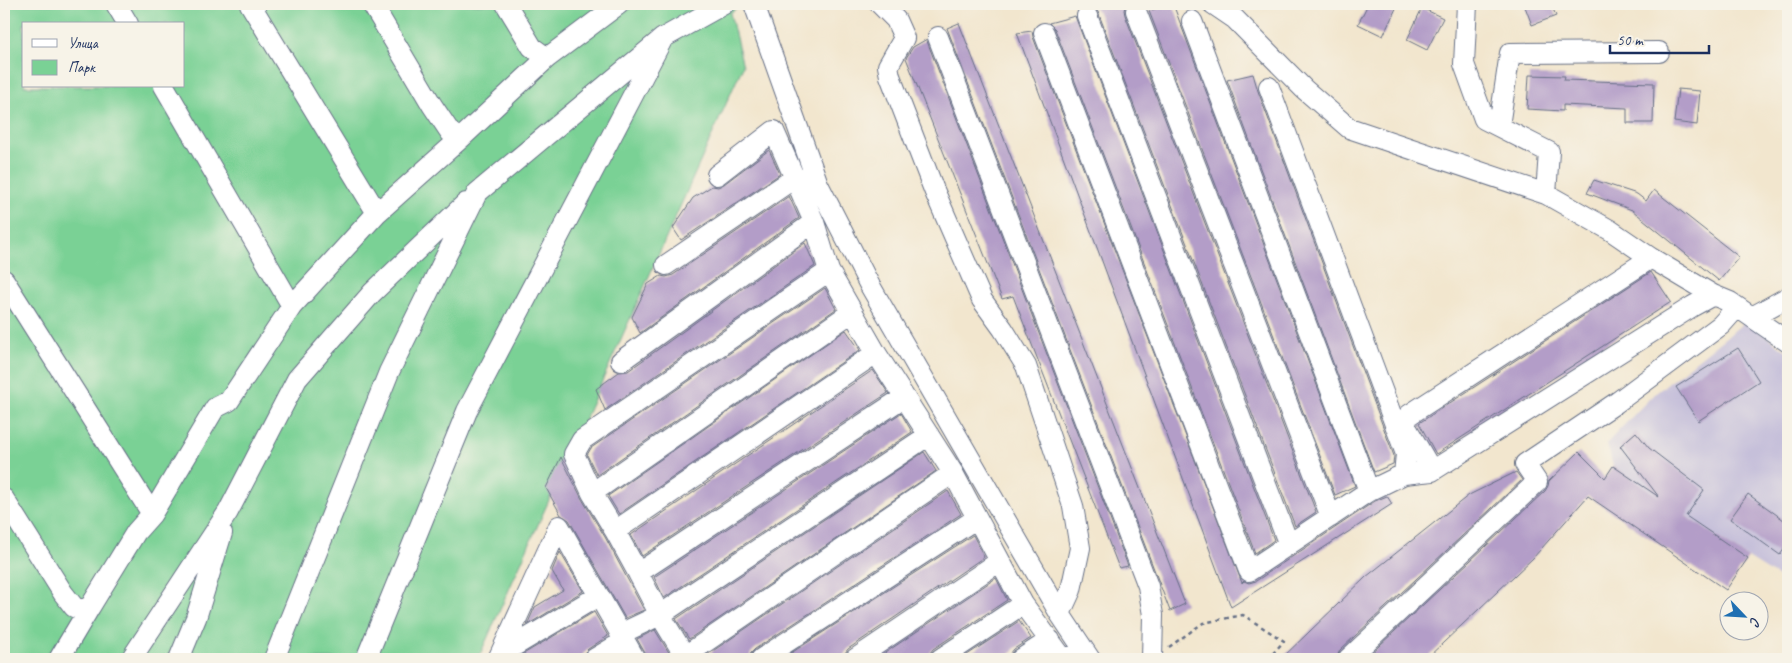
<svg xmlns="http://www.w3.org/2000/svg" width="1792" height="663" viewBox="0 0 1792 663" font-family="Caveat,sans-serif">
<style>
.industrial{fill:#c6c0da}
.green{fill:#7ad195;stroke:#4a807a;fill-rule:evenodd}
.building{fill:#b39dc8}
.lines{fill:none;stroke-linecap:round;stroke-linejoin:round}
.minor-casing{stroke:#666f85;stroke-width:22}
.path{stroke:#666f85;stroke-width:2.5;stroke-dasharray:4 4;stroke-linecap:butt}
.minor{stroke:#fff;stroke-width:20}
</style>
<rect width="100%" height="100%" fill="#f7f3e8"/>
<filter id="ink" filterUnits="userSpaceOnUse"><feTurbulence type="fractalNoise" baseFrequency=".02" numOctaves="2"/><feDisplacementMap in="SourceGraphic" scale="10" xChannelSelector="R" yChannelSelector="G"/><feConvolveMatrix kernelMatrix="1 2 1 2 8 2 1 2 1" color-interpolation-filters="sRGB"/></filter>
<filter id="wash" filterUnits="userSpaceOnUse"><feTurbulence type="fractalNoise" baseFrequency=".0096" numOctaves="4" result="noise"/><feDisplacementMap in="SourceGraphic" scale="20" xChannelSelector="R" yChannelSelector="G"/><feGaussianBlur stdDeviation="1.12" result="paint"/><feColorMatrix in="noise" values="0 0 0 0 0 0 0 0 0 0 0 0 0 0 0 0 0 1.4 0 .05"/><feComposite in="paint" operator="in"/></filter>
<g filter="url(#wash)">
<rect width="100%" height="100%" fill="#f2e6ce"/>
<path class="industrial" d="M1746,321L1788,352V583L1748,558L1613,466L1607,443L1651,397Z"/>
<path class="green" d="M4,4H742L730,13L743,66L478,659H4ZM24,24H184V86H24Z"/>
<g id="blocks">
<path class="building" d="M1105,4H1126L1124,10L1125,15L1316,512L1295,526L1098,12L1094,7Z
M1168,4H1173L1355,486L1335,495L1149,11Z
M1368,4H1398L1383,36L1358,24Z
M1524,4H1551L1556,16L1532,25Z
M1422,8L1443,18L1427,50L1407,40Z
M1075,16L1274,540L1255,553L1055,29L1049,23Z
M959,23L1185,604L1170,611L947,28Z
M1032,31L1033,37L1242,583L1244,581L1249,583L1256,581L1375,501L1387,496L1392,504L1231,607L1017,33Z
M927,39V41L1128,566L1119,568L1013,296L1002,299L906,58L913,47Z
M1253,74L1258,91L1394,456L1393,464L1374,472L1227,80Z
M1529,75L1565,76L1564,80L1654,83L1653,123H1627V108L1563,105V111L1527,109Z
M1678,89L1700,91L1697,125L1674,122Z
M769,150L780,174L681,240L673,228L693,198L712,186L718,187L724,184Z
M1594,180L1637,194L1646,201L1654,190L1739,257L1719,281L1632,210L1587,193Z
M789,196L799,218L640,333L632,317L648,284L661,276L666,277L673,275Z
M805,243L815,266L605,410L596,389L619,372L628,371Z
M1651,272L1671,302L1436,454L1419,423Z
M825,288L836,309L597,475L587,455L591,448Z
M846,330L860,350L619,514L608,496Z
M1738,348L1759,381L1698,421L1676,387Z
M873,370L888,393L642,556L631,535Z
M901,413L912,432L664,598L654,577Z
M1636,432L1649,448L1704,490L1686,516L1748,558L1726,590L1588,496L1533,558L1426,659H1365L1545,491L1548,486L1549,481L1579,452L1605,478L1613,466L1659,497L1620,446Z
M924,452L936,471L689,639L676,619Z
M561,457L582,499L605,537L644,610L625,618L569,520L561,515L546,488Z
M1516,472L1522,480L1340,650L1336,659H1281L1366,577L1469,495Z
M948,491L961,514L755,649L751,653L749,659H701Z
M1748,494L1788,523V544L1780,555L1730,519Z
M973,535L984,557L848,649L845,653L843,659H782Z
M560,552L583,591L527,625L535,607L563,590L552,571Z
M996,578L1007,600L933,649L930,653L928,659H876Z
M594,612L608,636L588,649L583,654L582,659H515Z
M1019,621L1031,638L1014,649L1010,654L1009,659H961Z
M655,630L673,659H647L645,653L637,639Z"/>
</g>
</g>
<g filter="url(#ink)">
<use href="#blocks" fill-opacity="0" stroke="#666f85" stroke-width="1"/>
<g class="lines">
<g class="minor-casing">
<path id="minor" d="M116,4L128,24
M250,4L377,213
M372,4L432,105L450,132L460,139
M506,4L532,47L547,58
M754,4L818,184L869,284L1060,614
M880,4L896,20L904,38L888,66L890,76L934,190L982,300L1003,329L1026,366L1073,506L1080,548L1071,590L1060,614L1090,659
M1213,4L1235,19L1304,89L1349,128L1546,194L1610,230L1651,258L1713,295L1730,302L1788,342
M1467,4L1464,64L1484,119L1549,152L1546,194
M1136,11L1331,517
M1087,16L1289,545
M1192,21L1369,491
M1044,33L1249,571L1369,491L1404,474L1432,471L1693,306L1713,295
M938,37L1148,586L1153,615L1152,659
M663,38L724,4
M164,86L292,306
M1269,87L1406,454L1404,474
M1499,126L1510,53L1659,52
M717,175L774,131L814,222L829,271L876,353L953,473L1023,604L1061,656L1082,659
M666,265L796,177
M829,271L582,440L574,454L592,493L852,312
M4,280L152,514L136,532L90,607L81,610L74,607L63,593L4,499
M1752,317L1788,297
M621,361L814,222
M1432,471L1405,425L1409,415L1651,258
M592,493L615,531L876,353
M152,514L215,408L229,401L292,306L377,213L460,139L547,58L619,4
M615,531L638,573L904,397
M638,573L660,615L929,435
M620,634L660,615L685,656L953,473
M501,654L598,596
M59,659L90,607
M131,659L228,512L297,379L372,293L466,203
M179,659L196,618L222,533
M274,659L389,372L477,193L663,38L467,411L366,659
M498,659L559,526L635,659
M594,659L624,641
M761,659L977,518
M855,659L1000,561
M940,659L1023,604
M1021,659L1050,640
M1348,659L1537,482L1525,464L1616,403L1721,325L1737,307"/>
</g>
<path class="path" d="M1169,647L1203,623L1243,615L1284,641L1268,659"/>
<use href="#minor" class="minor"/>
</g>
</g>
<rect width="1792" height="663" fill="none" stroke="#f7f3e8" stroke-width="20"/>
<rect x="22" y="22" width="162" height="65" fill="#f7f3e8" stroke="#9fa5b1"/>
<rect x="32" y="39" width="25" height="8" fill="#ffffff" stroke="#9fa5b1"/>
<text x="68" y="48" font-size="15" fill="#1b2f5e">Улица</text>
<rect x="32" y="60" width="25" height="15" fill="#7ad195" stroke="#9fa5b1"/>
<text x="68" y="72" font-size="15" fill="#1b2f5e">Парк</text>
<g transform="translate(1744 616) rotate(115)"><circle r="24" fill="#f7f3e8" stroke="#9fa5b1"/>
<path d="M0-4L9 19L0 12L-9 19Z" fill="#1f6fb2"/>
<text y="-8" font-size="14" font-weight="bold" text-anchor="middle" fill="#1b2f5e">С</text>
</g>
<path d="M1610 45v8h99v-8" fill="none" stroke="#1b2f5e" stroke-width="2.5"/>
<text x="1617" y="45" font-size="15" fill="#1b2f5e" stroke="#f7f3e8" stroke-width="4" paint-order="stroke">50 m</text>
</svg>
